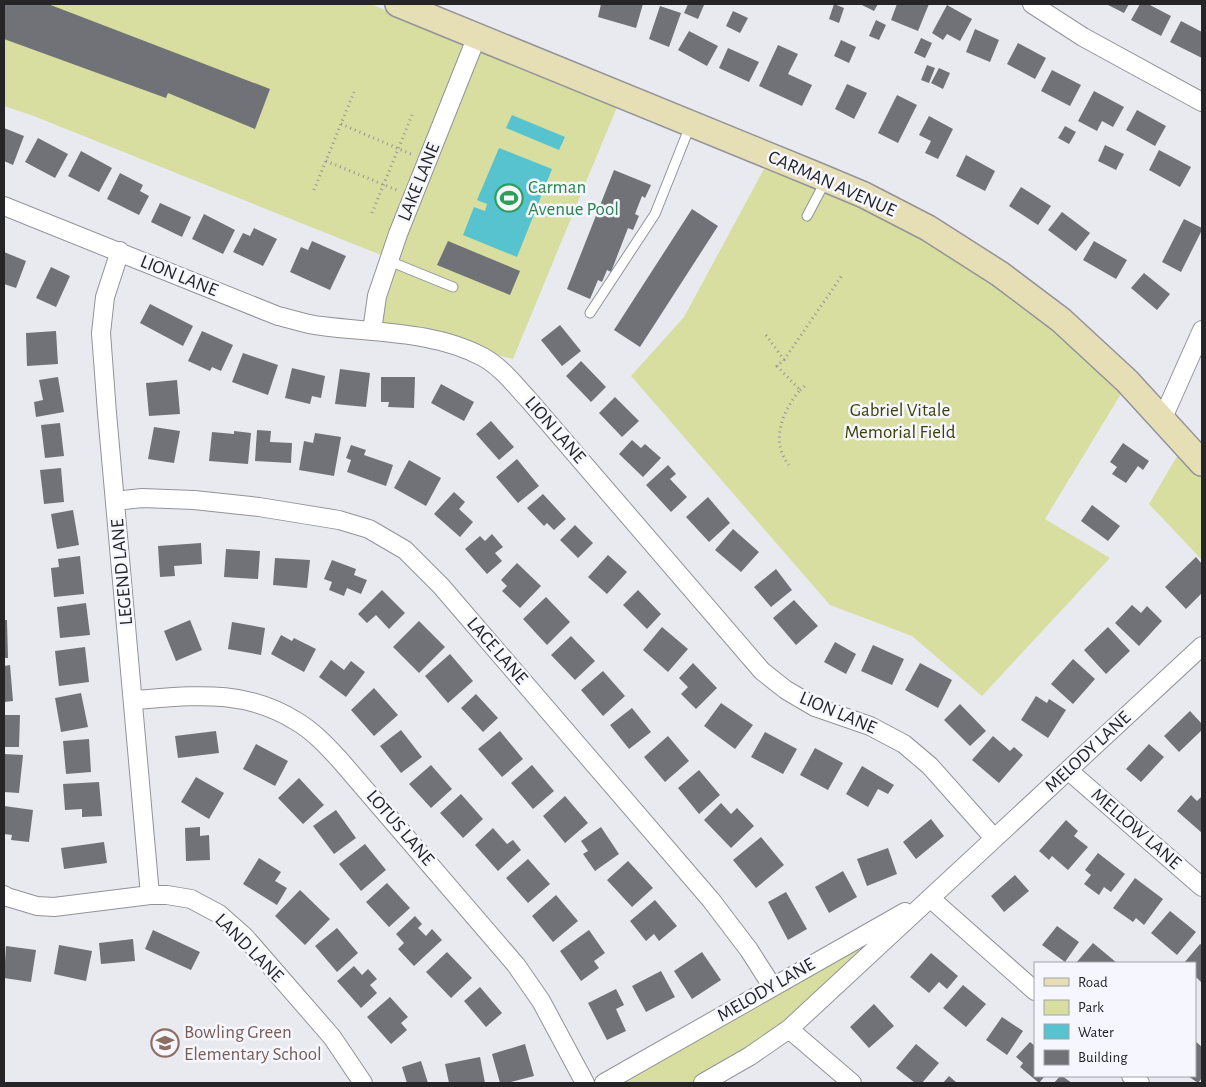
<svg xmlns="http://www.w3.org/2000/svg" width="1206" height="1087" viewBox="0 0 1206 1087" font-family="'Alegreya Sans',sans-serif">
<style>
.green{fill:#d7dea0}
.water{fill:#56c3ce}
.building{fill:#717277}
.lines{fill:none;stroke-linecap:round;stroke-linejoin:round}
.service-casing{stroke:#929399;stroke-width:11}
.minor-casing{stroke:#929399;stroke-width:20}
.secondary-casing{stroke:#929399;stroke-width:28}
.path{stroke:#939498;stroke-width:3;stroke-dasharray:1 4;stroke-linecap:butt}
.service{stroke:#fff;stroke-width:9}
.minor{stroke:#fff;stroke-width:18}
.secondary{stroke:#e6dfb6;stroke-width:25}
.labels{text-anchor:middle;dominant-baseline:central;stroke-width:5;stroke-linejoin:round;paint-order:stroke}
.street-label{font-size:19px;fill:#252528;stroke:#f6f7fe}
.leisure-label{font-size:19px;fill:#27864d;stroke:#f6f7fe;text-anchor:start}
.park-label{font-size:19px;fill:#3d4103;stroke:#f6f7fe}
.education-label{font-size:19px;fill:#785e54;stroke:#f6f7fe;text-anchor:start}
</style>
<rect width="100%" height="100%" fill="#e9eaf0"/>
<path class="green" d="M4,4H371L617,107L513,359L380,327L386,293L396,261L31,115L4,106Z
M770,158L928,232L1127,384L1045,519L1110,558L982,696L912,636L830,605L631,376L684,317Z
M1183,446L1202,467V560L1149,504Z
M918,907L788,1026L699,1083H608Z"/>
<path class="water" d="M512,115L565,137L559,150L506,128Z
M499,148L552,169L517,257L463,235L474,207L485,211L487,204L477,200Z"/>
<path class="building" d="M4,4H48L270,89L255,129L168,93L166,98L4,39Z
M601,4H643L636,28L598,17Z
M688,4L704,5L698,19L684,13Z
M834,4L844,8L839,23L829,19Z
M860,4H878L874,11Z
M897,4H929L918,31L891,20Z
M1106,4H1129L1124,13Z
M1140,4H1148L1171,16L1161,36L1131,20Z
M947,5L972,19L960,41L947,34L943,40L932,33Z
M660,6L681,13L669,47L649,39Z
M733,11L748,18L740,33L726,26Z
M876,20L886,25L879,40L869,36Z
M1181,21L1202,32V58L1170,42Z
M975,29L999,40L990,62L966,52Z
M689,31L718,46L707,66L678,50Z
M921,38L932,43L925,58L914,53Z
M841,40L856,47L849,63L834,56Z
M1018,43L1046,58L1035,79L1007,64Z
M778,45L798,54L788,74L812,85L802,106L759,86Z
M728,48L759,62L749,82L719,68Z
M927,65L935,68L929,83L921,80Z
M939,68L950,73L943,89L931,83Z
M1052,70L1081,85L1070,106L1041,91Z
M847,84L867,93L854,119L835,109Z
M1094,91L1124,107L1113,127L1102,121L1097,131L1078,121Z
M897,95L917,105L898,143L878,133Z
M1137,110L1166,126L1155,146L1126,130Z
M929,116L953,129L938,159L925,153L931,141L919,135Z
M1065,126L1076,132L1069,144L1058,138Z
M4,128L24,136L13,165L4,161Z
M38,138L68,154L55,178L25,162Z
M1105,145L1124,154L1116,170L1098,161Z
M1159,150L1191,167L1180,187L1149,170Z
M81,151L112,168L99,192L68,176Z
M966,155L995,171L985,191L956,176Z
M614,170L651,185L645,198L642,196L635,214L639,216L633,230L628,228L611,272L607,270L602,282L598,280L590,299L567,289Z
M120,173L143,185L140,191L149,196L139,215L107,199Z
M1021,187L1051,206L1038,225L1009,206Z
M160,203L191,217L182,237L151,222Z
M692,209L718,226L640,347L614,330Z
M1062,212L1090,233L1076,251L1048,230Z
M204,214L235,230L223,254L192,239Z
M1184,219L1202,228V230L1181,272L1162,262Z
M254,228L277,239L263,266L233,252L243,233L250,236Z
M312,241L346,256L330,290L290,272L301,247L308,250Z
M448,241L520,271L510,295L437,265Z
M1094,241L1127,260L1116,279L1083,260Z
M4,252L26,261L16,288L4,284Z
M51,267L70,276L56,307L36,298Z
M1144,273L1170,294L1157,310L1131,288Z
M150,304L193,326L183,346L140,323Z
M560,325L581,351L562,366L541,340Z
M56,331L58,364L27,366L26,333Z
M202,331L233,345L221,371L212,367L210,371L188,361Z
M243,353L278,365L268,395L232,382Z
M581,361L606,387L591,402L566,376Z
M292,368L325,376L321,398L312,396L310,404L285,398Z
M340,369L370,373L366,407L335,404Z
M58,377L64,412L36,417L34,402L43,400L39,380Z
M381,377H415L414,408L388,407L389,402H381Z
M177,380L180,414L149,416L146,383Z
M441,384L474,402L464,421L431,403Z
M615,397L639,421L622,437L599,413Z
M491,421L514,447L499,460L476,434Z
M60,423L64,456L45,458L41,425Z
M154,427L180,431L174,463L148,459Z
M257,430L271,431L270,442L292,443L291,463L255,461Z
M234,431L251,433L248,464L209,461L212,432L234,434Z
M315,433L341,437L334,476L299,470L304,441L313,443Z
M632,440L641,448L645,444L661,458L643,477L619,454Z
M1123,443L1149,461L1143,470L1138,466L1126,483L1112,474L1117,467L1110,462Z
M351,445L366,450L364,455L393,465L386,486L347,472L351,460L346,458Z
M517,459L539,486L518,503L496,477Z
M409,460L441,478L426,506L394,488Z
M668,465L676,474L670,479L687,497L671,512L646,485Z
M61,468L64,502L44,504L40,470Z
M454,492L465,502L459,509L473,522L460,537L434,514Z
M543,494L566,519L554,530L547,523L544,526L527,508Z
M708,497L730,523L709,542L686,517Z
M1092,505L1120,526L1108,541L1081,521Z
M73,510L79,545L57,549L51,514Z
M575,525L593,543L578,558L560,540Z
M733,529L759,552L741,572L715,550Z
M492,534L503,547L495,553L502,561L487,574L465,549L480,536L485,541Z
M201,543L202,564L174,566L175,576L160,577L158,546Z
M226,549L260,551L258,579L224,577Z
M608,555L627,572L607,594L588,577Z
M80,556L84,594L54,597L51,568L59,567L58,559Z
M1196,557L1202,564V593L1186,609L1165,587Z
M275,558L310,560L307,588L273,585Z
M332,560L356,569L354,575L367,580L361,594L347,588L344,596L329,590L332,582L324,579Z
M517,563L541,586L520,608L502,591L507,586L501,580Z
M776,569L792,590L771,607L754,587Z
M382,590L405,613L389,629L376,615L367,623L358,614Z
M638,590L661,614L647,629L623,605Z
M546,597L570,622L547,645L523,619Z
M794,600L818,626L796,645L773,618Z
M86,603L90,635L60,638L57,607Z
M1132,605L1141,613L1147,606L1162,621L1139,646L1115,623Z
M4,620H7L8,658H4Z
M190,620L202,650L176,661L164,631Z
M419,621L445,647L419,673L393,647Z
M232,622L265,628L261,655L228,649Z
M662,627L688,649L668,672L643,650Z
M1108,627L1130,651L1106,674L1084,650Z
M281,635L292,641L294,638L316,649L304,672L271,654Z
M571,636L595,661L575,680L551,655Z
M835,642L856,654L846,674L824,662Z
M873,645L904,659L892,685L861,671Z
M85,647L89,682L59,686L55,651Z
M450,654L473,681L448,703L425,676Z
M1073,659L1095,679L1073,704L1051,684Z
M331,660L344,670L351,661L365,672L346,697L319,677Z
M693,663L717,688L696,709L681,694L688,687L679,678Z
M920,663L952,680L938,708L905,690Z
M10,665L13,701L4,702V666Z
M603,671L625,696L603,716L581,690Z
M374,688L398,715L374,736L351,710Z
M81,693L88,727L61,732L55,698Z
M476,694L498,718L483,732L461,708Z
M1036,696L1047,703L1049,699L1066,710L1048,738L1021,720Z
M721,703L753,725L735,749L704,726Z
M960,704L986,731L970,746L944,720Z
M632,708L651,732L629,749L610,725Z
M1190,711L1202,724V730L1179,752L1164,736Z
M4,715H20L19,747H4Z
M401,730L422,757L401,773L380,746Z
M216,731L219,753L178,758L175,736Z
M500,731L523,759L502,777L478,749Z
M765,732L797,749L783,774L751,757Z
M668,736L689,761L665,782L644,757Z
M993,736L1010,751L1014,747L1023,755L999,783L972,760Z
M89,739L91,772L66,774L63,741Z
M256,744L288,761L275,786L243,769Z
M1149,744L1164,757L1141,782L1126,769Z
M815,748L843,763L828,790L800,775Z
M4,754L23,755L19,793L4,792Z
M431,765L452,789L431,808L409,784Z
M532,765L554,791L533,809L511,783Z
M862,766L894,785L888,794L878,789L868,807L846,794Z
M699,770L720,795L699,814L678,788Z
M196,777L224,793L209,819L181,802Z
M299,778L324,805L303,824L278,798Z
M99,782L102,816L82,817V809L65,810L63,784Z
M461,794L483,819L463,838L440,813Z
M1191,795L1197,801L1202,796V833L1177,811Z
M565,796L588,823L565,843L543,816Z
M721,803L731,814L737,808L754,826L731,848L704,820Z
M4,806L33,810L29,842L11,840L12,835L4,834Z
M336,810L356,838L334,854L313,826Z
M931,819L944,836L916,859L903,842Z
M1066,820L1078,831L1074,836L1088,847L1068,870L1052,856L1049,860L1039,851Z
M200,827V836L209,835L210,860L186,861L185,828Z
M601,827L619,854L595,871L583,854L588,851L581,841Z
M493,828L507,844L513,840L521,850L498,871L475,845Z
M761,837L784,865L756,888L733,860Z
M104,842L107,863L64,869L61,848Z
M365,844L386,870L361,891L339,864Z
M888,848L897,874L867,886L857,859Z
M1098,853L1125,874L1111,892L1104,887L1099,895L1084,884L1091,875L1085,870Z
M259,858L281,872L275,881L287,888L277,905L243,884Z
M528,859L550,884L528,903L506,878Z
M628,861L653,888L632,907L607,880Z
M843,871L857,897L829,913L815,887Z
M1015,875L1029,891L1004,912L991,896Z
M1135,878L1163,899L1144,925L1136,918L1133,922L1113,908Z
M387,883L410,908L389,927L366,902Z
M300,890L330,919L305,945L275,916Z
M786,892L807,929L788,940L768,902Z
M556,895L578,921L553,942L532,916Z
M655,900L677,926L659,941L654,934L646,941L630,921Z
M1170,911L1196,932L1177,955L1151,933Z
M415,916L422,924L418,928L426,936L432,929L442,940L414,966L398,949L404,943L396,934Z
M1057,926L1079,942L1065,962L1042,945Z
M337,928L358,953L337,972L315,946Z
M153,930L200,952L191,970L145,949Z
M589,930L605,953L594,961L599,968L581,981L560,951Z
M133,939L135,961L101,964L99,943Z
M1093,943L1117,963H1076Z
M1200,944L1202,945L1201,982L1195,976V963H1184Z
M59,945L92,951L86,981L54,974Z
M6,946L36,950L31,982L4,978Z
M447,952L472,978L451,998L426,972Z
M702,952L721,980L692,999L674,971Z
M931,953L958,976L947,989L939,982L929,993L910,977Z
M354,966L362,975L368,969L377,979L370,985L377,993L361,1008L337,981Z
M661,971L675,997L646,1012L632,986Z
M963,985L986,1004L966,1027L943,1008Z
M480,987L502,1013L486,1027L464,1001Z
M616,989L624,1005L616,1009L626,1031L607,1040L588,1003Z
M390,997L408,1017L401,1023L407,1030L391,1044L367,1017Z
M874,1004L894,1026L869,1048L850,1027Z
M1002,1017L1023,1031L1007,1055L986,1040Z
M1195,1041L1202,1047V1078L1198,1083L1188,1076H1195Z
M1030,1042L1035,1046V1076H1045L1039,1083L1020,1067L1023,1063L1016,1057Z
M525,1044L534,1076L507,1083H500L492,1054Z
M916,1044L939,1063L922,1083H915L896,1068Z
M480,1057L485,1083H449L445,1064Z
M421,1061L428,1083H407L402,1067Z
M949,1076L957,1083H943Z
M1060,1076H1062L1072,1083H1054Z"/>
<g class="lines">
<g class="service-casing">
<path id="service" d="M807,216L826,180
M389,261L453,287
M590,313L655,214L690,126"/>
</g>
<g class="minor-casing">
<path id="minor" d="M1032,4L1083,37L1202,102
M4,206L278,316C292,319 307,325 322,326C375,333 435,331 483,357C501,367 514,384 528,399L762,671L786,690L815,707L870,726L904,744L930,766L994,838
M120,251L105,297L101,333L107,413L150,895
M372,331L377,296L398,234L477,36
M1162,420L1202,330
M115,501L142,498L194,500L259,507L339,520L369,529L405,550L441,586L711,900L749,950L772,986
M133,700C193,696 243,688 296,721C313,731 326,745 339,759L516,965L541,1001L585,1083
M1069,771L1202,887
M4,895L7,897L37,906L54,907L150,895H167L191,899L219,914L245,937L332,1037L363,1083
M930,898L1035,991
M789,1029L852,1083
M1131,1076L1140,1083
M604,1083L905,912
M703,1083L750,1056L789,1029L1202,646"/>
</g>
<g class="secondary-casing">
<path id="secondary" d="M398,4L814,174L864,195L928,228L1000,274L1061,320L1127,381L1202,463"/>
</g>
<path class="path" d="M341,124L413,155
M326,161L399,191
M314,190L354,92
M372,213L412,115
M766,335L784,360L777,366L800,390C782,411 770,442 789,465
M784,360L843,274
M800,390L805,386"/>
<use href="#service" class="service"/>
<use href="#minor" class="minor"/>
<use href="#secondary" class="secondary"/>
</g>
<defs>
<g id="stadium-ring" transform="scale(1.4375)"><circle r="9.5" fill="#f6f7fe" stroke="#2e9e5b" stroke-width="1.5"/><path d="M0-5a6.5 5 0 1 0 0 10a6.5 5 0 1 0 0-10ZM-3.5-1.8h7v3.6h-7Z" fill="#2e9e5b"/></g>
<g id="school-ring" transform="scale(1.4375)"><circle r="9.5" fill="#f6f7fe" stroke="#8d6e63" stroke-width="1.5"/><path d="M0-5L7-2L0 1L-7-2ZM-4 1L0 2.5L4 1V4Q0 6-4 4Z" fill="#8d6e63"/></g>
</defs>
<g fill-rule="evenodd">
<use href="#stadium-ring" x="509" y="198"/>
<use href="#school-ring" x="165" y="1043"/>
</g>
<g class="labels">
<g class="street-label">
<text transform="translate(419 182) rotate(-68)">LAKE LANE</text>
<text transform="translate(832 184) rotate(24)">CARMAN AVENUE</text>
<text transform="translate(179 276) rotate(22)">LION LANE</text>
<text transform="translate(555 430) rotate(49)">LION LANE</text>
<text transform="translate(122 572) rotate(-95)">LEGEND LANE</text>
<text transform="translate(497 651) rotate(49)">LACE LANE</text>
<text transform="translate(838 713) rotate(23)">LION LANE</text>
<text transform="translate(1088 752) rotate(-43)">MELODY LANE</text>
<text transform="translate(400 828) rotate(49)">LOTUS LANE</text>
<text transform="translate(1136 829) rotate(41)">MELLOW LANE</text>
<text transform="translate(249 948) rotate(45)">LAND LANE</text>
<text transform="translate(766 990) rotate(-30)">MELODY LANE</text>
</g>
<g class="leisure-label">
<text x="528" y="187">Carman<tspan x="528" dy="22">Avenue Pool</tspan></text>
</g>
<g class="park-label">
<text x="900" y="410">Gabriel Vitale<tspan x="900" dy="22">Memorial Field</tspan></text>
</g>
<g class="education-label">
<text x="184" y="1032">Bowling Green<tspan x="184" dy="22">Elementary School</tspan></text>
</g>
</g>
<rect width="1206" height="1087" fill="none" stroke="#252528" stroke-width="10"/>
<rect x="1034" y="962" width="162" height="115" fill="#f6f7fe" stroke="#a2a3a8"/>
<rect x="1044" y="978" width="25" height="8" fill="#e6dfb6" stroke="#a2a3a8"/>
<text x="1078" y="987" font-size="15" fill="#252528">Road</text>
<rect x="1044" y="1000" width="25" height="15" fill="#d7dea0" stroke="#a2a3a8"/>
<text x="1078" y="1012" font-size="15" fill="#252528">Park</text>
<rect x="1044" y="1024" width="25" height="15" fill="#56c3ce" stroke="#a2a3a8"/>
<text x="1078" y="1037" font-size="15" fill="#252528">Water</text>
<rect x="1044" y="1050" width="25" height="15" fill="#717277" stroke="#a2a3a8"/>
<text x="1078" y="1062" font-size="15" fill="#252528">Building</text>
</svg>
